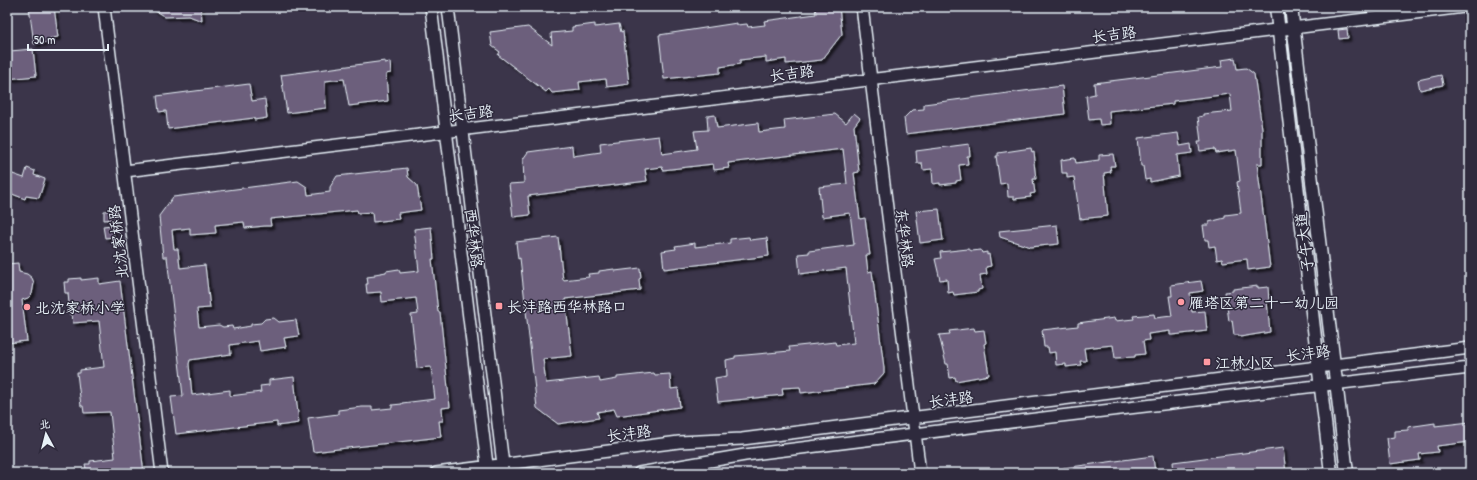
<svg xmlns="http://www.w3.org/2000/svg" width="1477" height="480" viewBox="0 0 1477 480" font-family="'Patrick Hand','LXGW WenKai TC',sans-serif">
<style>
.building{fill:#6c5f7c;stroke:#e8f1f8;filter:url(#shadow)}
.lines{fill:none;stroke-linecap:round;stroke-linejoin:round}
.tertiary-casing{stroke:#e8f1f8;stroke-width:14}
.secondary-casing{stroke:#e8f1f8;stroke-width:15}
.tertiary{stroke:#2f2a3d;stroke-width:11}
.secondary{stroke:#2f2a3d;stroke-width:12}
.poi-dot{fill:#ff9aa2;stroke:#2f2a3d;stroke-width:1.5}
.labels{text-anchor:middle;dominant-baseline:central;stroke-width:3;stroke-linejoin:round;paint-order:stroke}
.street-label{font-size:15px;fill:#e8f1f8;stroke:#2f2a3d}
.poi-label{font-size:15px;fill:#e8f1f8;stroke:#2f2a3d;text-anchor:start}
</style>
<defs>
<filter id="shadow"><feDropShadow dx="3" dy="3" stdDeviation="1" flood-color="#0009"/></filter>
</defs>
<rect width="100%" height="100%" fill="#3b354a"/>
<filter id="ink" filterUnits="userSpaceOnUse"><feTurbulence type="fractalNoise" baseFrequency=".025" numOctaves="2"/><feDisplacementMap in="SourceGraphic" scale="8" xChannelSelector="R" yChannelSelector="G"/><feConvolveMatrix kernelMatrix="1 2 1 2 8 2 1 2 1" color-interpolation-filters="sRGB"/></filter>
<g filter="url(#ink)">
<path class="building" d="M29,7H54L58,37L47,39L48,42L34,44Z
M149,7H201L202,21L189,16L165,17Z
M815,7H839L842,34L822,60L786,64V59L766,62V57L740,60V64L720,67V73L664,79L659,35L737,23V25L747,24L748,27L765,25L764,21L816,14Z
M595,24V27L619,24L621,32L623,31L629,84L607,87L606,79L579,82L580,90L552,93L549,89L546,92L498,55L500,52L492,46L490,32L528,27L552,45L551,33L572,31V27Z
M1347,29L1348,38L1339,39L1338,30Z
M33,49L36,76L7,79V56H10V51Z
M1235,58L1237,69L1246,68L1254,74L1262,128V164H1257L1270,267L1248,270L1247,259L1223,262L1222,259L1217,260L1215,246L1209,247L1208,240H1205L1203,225H1209V222L1225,218V215L1241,213L1237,182L1240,181L1236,150L1216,153L1215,149L1200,151L1198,142H1201L1198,117L1203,116V114L1232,111L1230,94L1173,101V104L1109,111L1110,124L1100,125L1099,119L1089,120L1086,96L1095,94L1094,83L1222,67L1221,60Z
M385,61V63L390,62L391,73L386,74L388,101L349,106L344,79L325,81L326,108L287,113L281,75Z
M1441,75L1443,85L1420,90L1418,80Z
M249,84L252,101L265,99L267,118L254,120V118L168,129L166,111L159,112L157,96Z
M1062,86L1065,114L906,134L904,118L912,110L924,109V104Z
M854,113L860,118L854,126L859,172L854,173L860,219L865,218L870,255H866L868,272L872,271L884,368V373L874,384L801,393L800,387L782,388L783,395L718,402L715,378L727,376L726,360L735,358V356L790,351L789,347L835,342L836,345L854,343L846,268L800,274L798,254L809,253V251L854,245L850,213L822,217L819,187L847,184L843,149L728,163L729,168L714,170L713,164L663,170L662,167L645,169L647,181L528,196L530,215L513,217L509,184L524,183L523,159L528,152L572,146L573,156L601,152L600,143L659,136L662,154L697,149L694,131L708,130L707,116L715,115L717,128L758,123L759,132L785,129L784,120L835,114L846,123Z
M1178,133L1180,146L1191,144L1192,153L1177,155L1179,176L1150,182V179L1145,180L1143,166H1141L1138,138Z
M969,144L970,156H967L968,164L959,165L961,180L956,181V183L940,185V183L933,184L932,169L923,170L922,163H917L916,151Z
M1031,148L1032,152L1034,151L1035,161L1034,162L1036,179H1033L1035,193L1030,194L1031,197L1014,199V197H1008L1007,183L1000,184L996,156H998V153Z
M1113,154L1115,166H1110L1111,172L1104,173L1108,216L1080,219L1074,177L1067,178V173H1062L1061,160L1075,158L1076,163L1099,160V155Z
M27,168L35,171L34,175L45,179L39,198L26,196L25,199L7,192V172L24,178Z
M407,168L408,177L417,185L421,210L398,213L399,219L373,222L372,212L358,213L357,210L270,219L271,226H265L245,228L244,222L215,225L216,233L190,235V228L172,230L174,249H178L180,268L205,265L210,308L197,309L199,327L219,325L223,327L232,326L233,329L251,326V324L261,323L265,319L274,318L279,322L296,320L299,336L284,338L286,347L280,348L260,351L258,341L230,345L231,354L190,360L189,364L192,395L230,390V396L261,392L260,386L269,385V380L294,377L299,423L277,426V422L176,434L171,397L183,396L167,257H163L159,216L173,197L298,181L307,187L308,195L330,192V187L337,176Z
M939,209L943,240L920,243L916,211Z
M116,210V219L104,220V211Z
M112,225L114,237L105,238L103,226Z
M1057,225L1059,244L1030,247L1000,237L999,231Z
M431,227L434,259H432L438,312H440L450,407L442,408L443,421H439L441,437L313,452L308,418L338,414V410L362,407H372V410L392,408V405L402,404V403L435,399L431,367L417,368L411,315L418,314L416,298L382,302L381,292L367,293L366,284H368L367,277L375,276V274L386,272V271L399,269L400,273L419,271L414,229Z
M558,237L563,280L589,277L588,274L599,273V271L614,269L615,271L640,268L641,278L639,279L640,290L565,299L572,356L543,359L546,383L599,377L600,382L617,379V377L654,373L655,375L670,374L671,389L678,388L680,407L617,416L614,409L597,412L599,418L558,424L537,408L520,258L518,259L516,242Z
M749,237L750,240L767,238L769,256L664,269L662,251L676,249L675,246L695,243V247L730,243V239Z
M968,249L972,251L981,250L982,253L987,252V255L989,254L991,266L986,267L987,274L980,275L982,289L978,290V292L954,295L953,292L948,293L947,279L940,280L935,259L941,258L940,252Z
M18,263L19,272L27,274L32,278L34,283L32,294L28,298L22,300L27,341L7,343V264Z
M81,278V280L99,278V284L120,281L144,473H87L85,464H90V461L115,458L110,412L84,413L83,406H81L77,373H80V370L104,367L99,321L73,323L72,314L70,315L68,293H65L64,282H69V279Z
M1201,281L1203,291L1190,293L1192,312L1205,311L1207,331L1173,335H1170V331L1148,334L1149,340L1143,341L1145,354L1135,355V357L1115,358L1113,345L1084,348L1086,361H1080L1081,365L1066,367V364L1056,365L1055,352L1049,353L1048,347H1044L1042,330L1078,326V323L1114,318L1115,321L1134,319L1133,316L1154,314L1155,318L1172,316L1169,296H1172L1171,285Z
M1258,286V288L1268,287L1269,301H1267L1270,332L1240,337L1239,335H1234L1232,320L1229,321L1225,292L1233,291V289Z
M974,328L975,331L984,330L986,343L984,344L989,375L956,381L955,377L950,378L948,364H946L939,335L950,334L949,331Z
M1470,422V442L1437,446L1438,452L1419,454L1420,460L1390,464L1387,438L1395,437V431L1408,430V427L1435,423V426Z
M1283,448L1286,473H1174L1173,462Z
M1153,456L1155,473H1063V468Z"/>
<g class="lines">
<g class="tertiary-casing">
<path id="tertiary" d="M104,7L162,473
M431,7L488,473
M448,7L504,473
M862,7L920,473
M125,171L1464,7
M436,473L679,442L742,439L1470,348
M639,473L745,455L1060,416L1470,368"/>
</g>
<g class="secondary-casing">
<path id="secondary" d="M1276,7L1331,473
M1291,7L1347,473"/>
</g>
<use href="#tertiary" class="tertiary"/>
<use href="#secondary" class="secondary"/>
</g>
</g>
<g class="poi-dot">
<circle cx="1181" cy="302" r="4"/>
<rect x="495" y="302" width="8" height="8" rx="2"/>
<circle cx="27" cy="307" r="4"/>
<rect x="1203" y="358" width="8" height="8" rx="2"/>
</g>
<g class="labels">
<g class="street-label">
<text transform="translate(1114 34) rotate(-7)">长吉路</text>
<text transform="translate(792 73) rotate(-7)">长吉路</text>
<text transform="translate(471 113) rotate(-7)">长吉路</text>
<text transform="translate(474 238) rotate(83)">西华林路</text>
<text transform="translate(905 238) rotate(83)">东华林路</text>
<text transform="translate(118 242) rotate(-97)">北沈家桥路</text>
<text transform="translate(1304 242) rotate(-97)">子午大道</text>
<text transform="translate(1308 353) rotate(-8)">长沣路</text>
<text transform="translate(951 399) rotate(-7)">长沣路</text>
<text transform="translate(629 433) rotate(-7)">长沣路</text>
</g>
<g class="poi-label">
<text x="1189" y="302">雁塔区第二十一幼儿园</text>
<text x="507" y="306">长沣路西华林路口</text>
<text x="35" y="307">北沈家桥小学</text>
<text x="1215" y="362">江林小区</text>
</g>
</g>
<rect width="1477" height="480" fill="none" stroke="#2f2a3d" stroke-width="24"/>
<rect x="12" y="12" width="1453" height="456" fill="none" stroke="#e8f1f8" stroke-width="1.5" filter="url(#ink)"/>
<g transform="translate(46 434) rotate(353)" stroke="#2f2a3d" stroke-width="3" paint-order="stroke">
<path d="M0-3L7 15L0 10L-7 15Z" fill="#e8f1f8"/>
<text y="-6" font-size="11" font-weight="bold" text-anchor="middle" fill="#e8f1f8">北</text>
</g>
<path d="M28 44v6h80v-6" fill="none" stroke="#e8f1f8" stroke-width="2"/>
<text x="34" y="44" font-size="12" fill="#e8f1f8" stroke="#2f2a3d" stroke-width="3" paint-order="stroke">50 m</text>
</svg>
